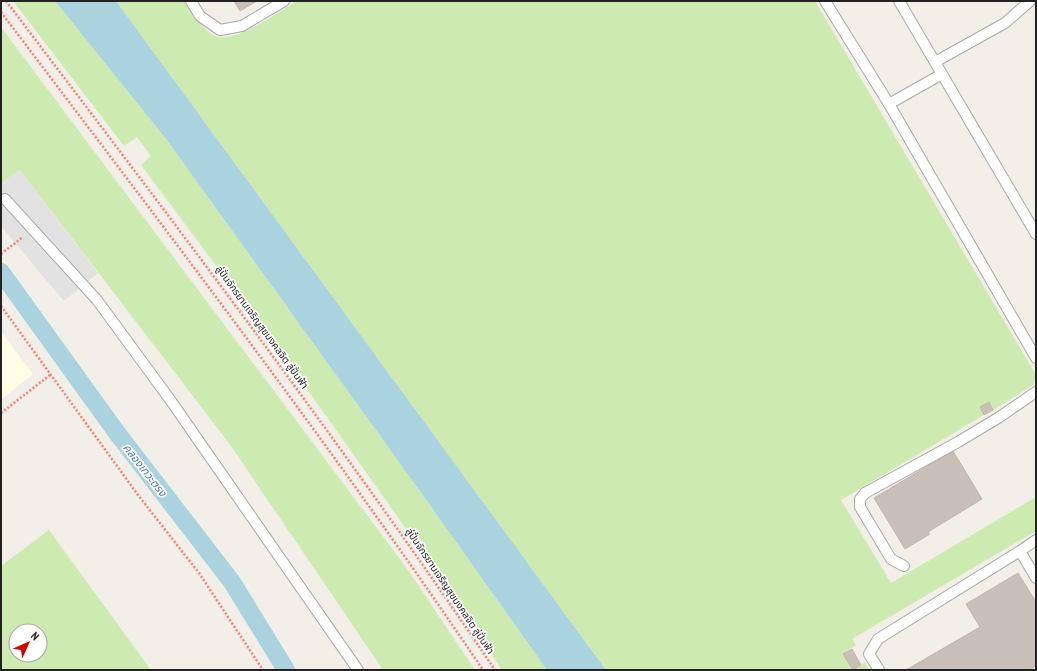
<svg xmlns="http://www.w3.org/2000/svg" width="1037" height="671" viewBox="0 0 1037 671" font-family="'PT Sans Narrow','Noto Sans Thai',sans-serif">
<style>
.education{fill:#ffffe5}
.grass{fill:#cdebb0;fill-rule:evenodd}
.parking{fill:#e2e2e2}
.water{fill:#aad3df}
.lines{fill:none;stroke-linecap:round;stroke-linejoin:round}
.canal{stroke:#aad3df;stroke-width:18}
.building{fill:#c7bfb8;stroke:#c4b6ab}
.lane-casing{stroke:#a9a9a9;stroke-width:12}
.path{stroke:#fa8072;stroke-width:2.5;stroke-dasharray:2 2;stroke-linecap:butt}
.lane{stroke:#fff;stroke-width:10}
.labels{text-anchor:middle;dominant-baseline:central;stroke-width:3.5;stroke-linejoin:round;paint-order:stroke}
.street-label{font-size:10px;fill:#222;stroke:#fff}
.water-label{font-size:11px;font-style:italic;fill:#4a7aab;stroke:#fff}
</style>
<rect width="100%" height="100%" fill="#f2efe9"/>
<path class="education" d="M1,332L33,374L1,400Z"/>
<path class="grass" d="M13,1H55L166,139L427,501L547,670H502L424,554L285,358L141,165L151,156L137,137L124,146Z
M116,1H187C194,13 201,28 213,35C234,46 278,12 296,1H815L1036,375L1033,385L993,410L989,402L984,415L841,500L891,583L1036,497V531L852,639L856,645L843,654L852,669L865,663L870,670H606Z
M1,27L406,567L475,670H383L231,446L20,170L1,183Z
M49,530L151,670H1V566ZM16,631H40V655H16Z"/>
<path class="parking" d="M20,170L98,273L64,301L1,226V183Z"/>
<path class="water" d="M55,1H116L606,670H547L427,501L166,139Z"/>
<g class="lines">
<path class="canal" d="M1,272L117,433L232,582L286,670"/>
</g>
<path class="building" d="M234,1H257L240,11Z
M989,402L993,410L984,415L980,407Z
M953,451L982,499L928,532L930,534L905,549L874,498Z
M1018,573L1036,602V666L1029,670H906L980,627L966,604Z
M852,649L861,665L853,670L843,654Z"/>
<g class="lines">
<g class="lane-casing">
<path id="lane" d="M191,1L200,16L220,30L242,26L284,1
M825,1L889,104L1036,358
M899,1L1036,234
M935,62L1005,23L1030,1
M889,104L942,74
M5,199L97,300L171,401L358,670
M1036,540L1020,551L1036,578
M904,566L891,559L860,507V499L865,493L958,442L998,418L1036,392
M879,670L869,654L878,639L1020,551"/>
</g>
<path class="path" d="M6,1C173,221 340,441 495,670
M1,12C165,229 331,445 483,670
M1,254L23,237
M1,306L138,495L199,573L263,670
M1,413L50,375"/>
<use href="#lane" class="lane"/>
</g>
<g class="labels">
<g class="street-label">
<text transform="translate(262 327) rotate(54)">ลู่ปั่นจักรยานเจริญสุขมงคลจิต ลู่ปั่นฟ้า</text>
<text transform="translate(450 591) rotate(56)">ลู่ปั่นจักรยานเจริญสุขมงคลจิต ลู่ปั่นฟ้า</text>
</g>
<g class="water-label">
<text transform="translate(145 470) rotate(52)">คลองเทวะตรง</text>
</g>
</g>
<rect width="1037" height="671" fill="none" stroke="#222222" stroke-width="4"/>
<g transform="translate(28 643) rotate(45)"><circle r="19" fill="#ffffff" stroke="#a7a7a7"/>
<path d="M0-3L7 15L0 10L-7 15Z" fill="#d40000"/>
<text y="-6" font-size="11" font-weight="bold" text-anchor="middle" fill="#222222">N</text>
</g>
</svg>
